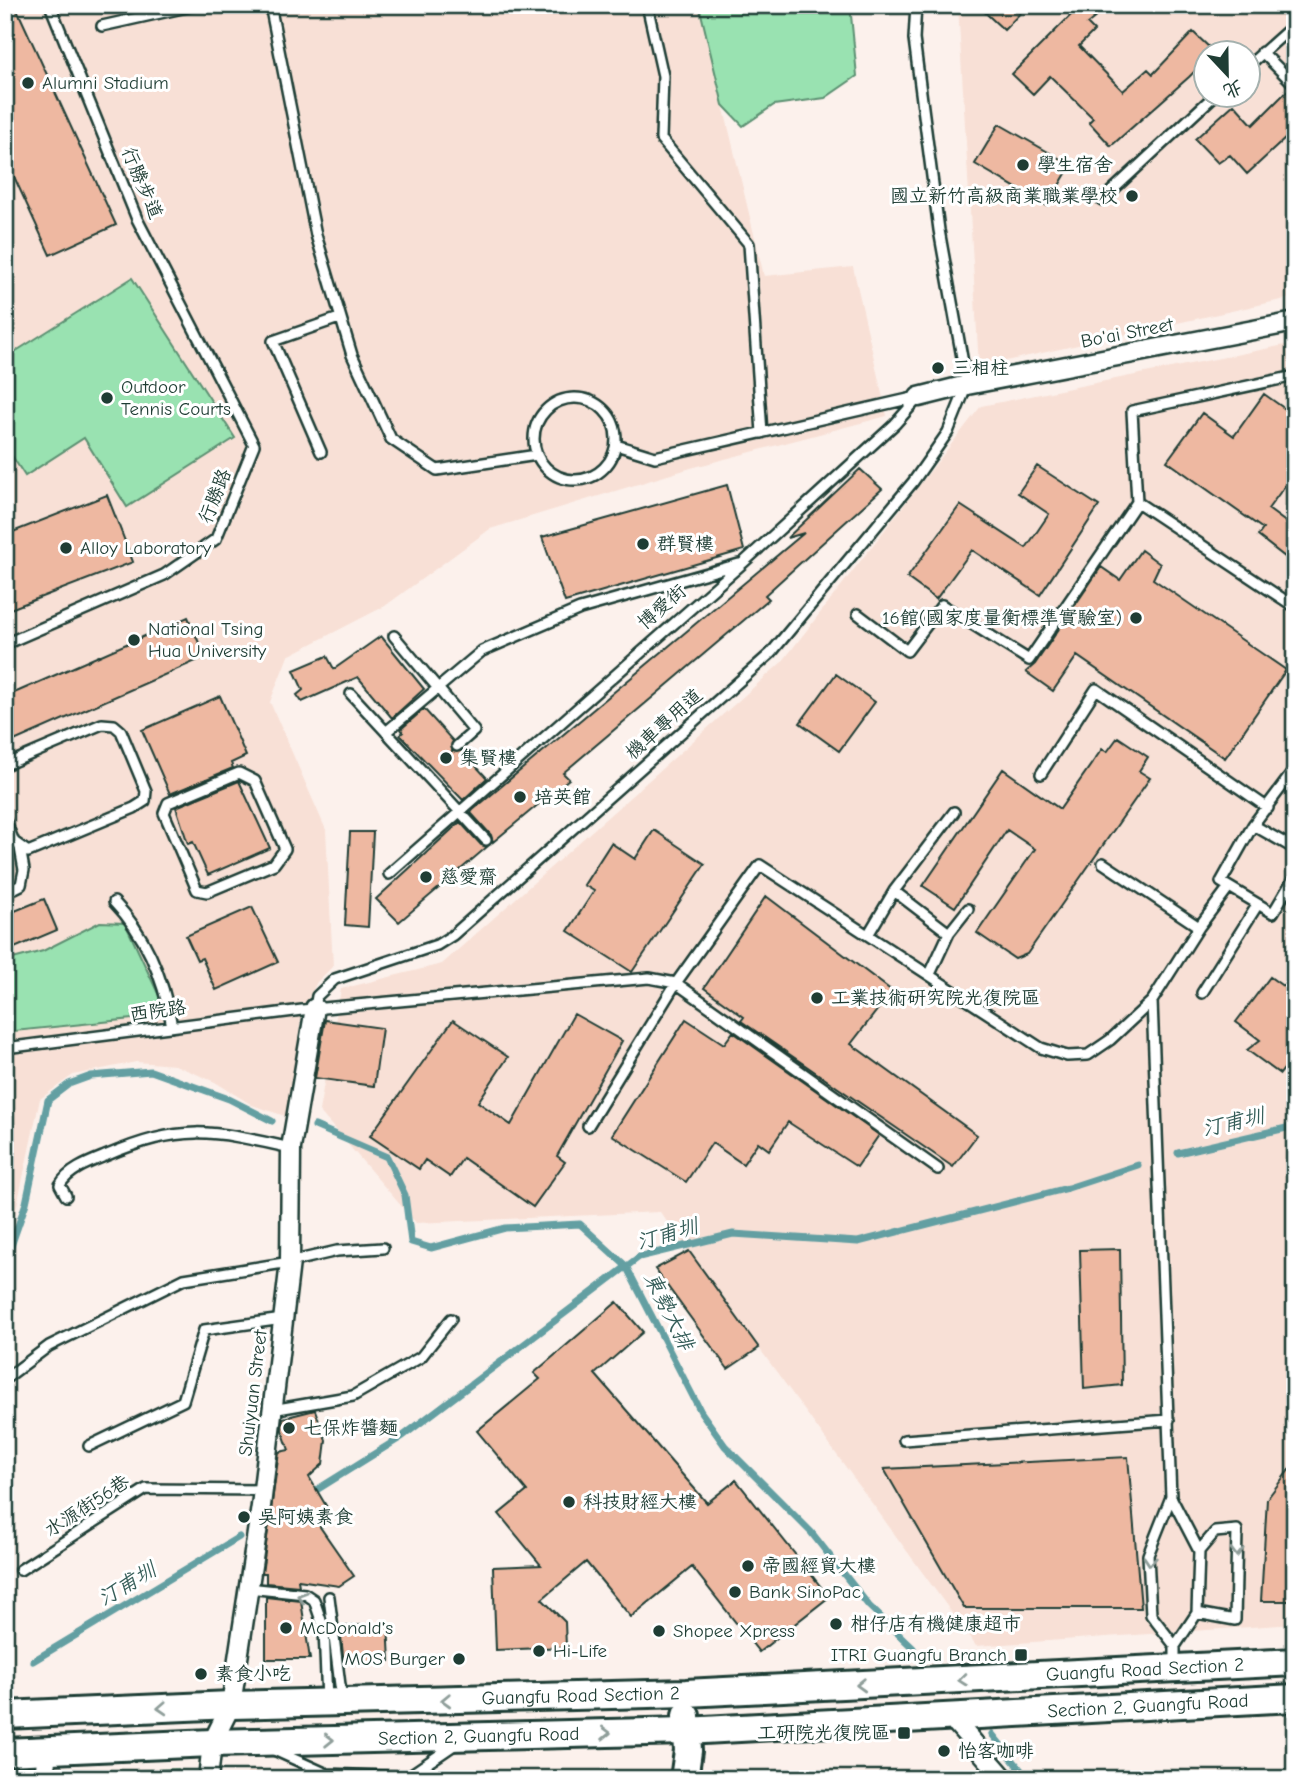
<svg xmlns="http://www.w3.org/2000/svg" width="1300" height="1784" viewBox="0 0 1300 1784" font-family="'Comic Neue','LXGW WenKai TC',sans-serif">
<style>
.built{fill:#f8e0d6;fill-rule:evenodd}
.green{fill:#99e2b1;stroke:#5c9072;stroke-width:2}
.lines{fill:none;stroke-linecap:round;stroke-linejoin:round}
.stream{stroke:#639fa2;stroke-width:7}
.building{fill:#eeb8a1;stroke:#1f3d34;stroke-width:2}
.lane-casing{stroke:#1f3d34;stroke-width:14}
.street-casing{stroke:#1f3d34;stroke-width:23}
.secondary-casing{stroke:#1f3d34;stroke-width:32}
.lane{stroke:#fff;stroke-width:9}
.street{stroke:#fff;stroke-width:18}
.secondary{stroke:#fff;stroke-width:26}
.oneway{stroke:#8f9e9a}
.poi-dot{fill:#1f3d34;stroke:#fff;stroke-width:2.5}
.labels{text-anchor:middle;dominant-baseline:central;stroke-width:6;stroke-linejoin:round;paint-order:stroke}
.poi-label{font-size:19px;fill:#1f3d34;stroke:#fff;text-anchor:start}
.street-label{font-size:19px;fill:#1f3d34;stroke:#fff}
.water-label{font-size:21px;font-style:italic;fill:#365e59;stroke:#fff}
</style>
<rect width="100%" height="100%" fill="#fcf1ec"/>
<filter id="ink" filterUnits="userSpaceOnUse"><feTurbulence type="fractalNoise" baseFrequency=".0143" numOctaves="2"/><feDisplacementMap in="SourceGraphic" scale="14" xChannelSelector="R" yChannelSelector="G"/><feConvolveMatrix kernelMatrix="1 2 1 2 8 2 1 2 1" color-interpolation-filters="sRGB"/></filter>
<g filter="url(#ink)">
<path class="built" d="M5,5H699L764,276L853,267L887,416L691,468L490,529L385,606L288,656L270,702L326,830L333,966L317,982L302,1010L288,1117L252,1105L215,1082L175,1065L136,1062L73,1075L40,1099L13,1224L5,1246Z
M958,5H1295V297L979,367ZM1206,52H1248V94H1206Z
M1295,343V1624L976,1646L660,1212L416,1223L319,1111L341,989L442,964L782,662L981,406Z
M514,1770V1779H247V1772Z"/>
<path class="green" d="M699,5H850L857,76L825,98L774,105L743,126L723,105Z
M132,278L235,438L127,507L84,438L25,476L5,445V358Z
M100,922L125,923L162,1002L142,1018L5,1032V961L43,951Z
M178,1769L177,1779H70L71,1774Z"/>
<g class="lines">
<path class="stream" d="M315,1126L387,1157L405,1195L411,1242L431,1248L505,1228L580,1224L626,1266L701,1412L725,1446L811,1532L869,1606L913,1648
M1178,1153L1295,1126
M5,1263L26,1203L48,1100L69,1084L91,1076L151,1071L229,1099L272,1121
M310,1494L403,1436L639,1257L733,1234L858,1242L1068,1188L1138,1165
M33,1661L239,1537
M992,1734L1028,1779"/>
</g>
<path class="building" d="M5,5H15L116,225L50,255L5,157Z
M977,5H1028L1004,30Z
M1081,5H1111L1087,24L1094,31L1079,46L1123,91L1148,69L1153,74L1193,32L1210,48V52H1206V60L1189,77L1111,146L1089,122L1093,118L1050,76L1033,94L1012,74Z
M1289,89L1295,92V147L1286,138L1247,174L1230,155L1218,163L1195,139L1234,104L1253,125Z
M999,124L1071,165L1047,206L975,164Z
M1264,394L1295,416V472L1268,509L1295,529V545L1285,557L1258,536L1263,529L1167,461L1202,413L1234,436Z
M1037,466L1099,506L1040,595L972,550L936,599L907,578L960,505L1026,548L1049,514L1018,493Z
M860,469L882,489L765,595L769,599L563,773L569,779L493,842L491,835L471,813L473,810L804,533L787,538Z
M727,485L744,550L565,602L542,537Z
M107,495L133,562L5,611V535Z
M1141,550L1160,564L1153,579L1286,670L1225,758L1077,656L1053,691L1026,672L1035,664L1101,567L1120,580Z
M188,617L205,657L5,745V697Z
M381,636L424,689L392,718L358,677L302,702L297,695L303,690L294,670L327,656L334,669Z
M836,674L875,702L839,751L800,723Z
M220,696L246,756L231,763L233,768L170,794L142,730Z
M424,709L453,741L452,751H462L487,778L463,800L400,735L403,732L401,729Z
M1118,737L1148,757L1139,771L1150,778L1027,954L1015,959L977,933L1035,849L1007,830L955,907L923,886L1003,769L1060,809L1102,749L1107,752Z
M239,781L270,848L208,875L193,842L188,844L176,807Z
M460,822L481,845L487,847L399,922L376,899Z
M654,830L705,864L632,972L568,931L594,891L584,885L611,843L635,859Z
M350,832H373L368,927L345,925Z
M766,896L892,991L851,1044L977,1135L953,1167L741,1021L744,1017L704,988Z
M44,899L57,930L5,952V915Z
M252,907L278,962L216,990L202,958L197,960L186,936Z
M1295,973V1054L1280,1074L1247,1050L1260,1040L1236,1022L1270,977L1284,987Z
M574,1014L622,1041L557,1156L565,1162L533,1207L463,1158L450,1177L425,1160L419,1169L370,1136L453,1020L508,1057L478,1102L511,1125Z
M686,1019L724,1044L733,1032L879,1135L857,1167L788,1122L769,1150L758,1142L743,1164L712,1143L686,1182L612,1135Z
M325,1020L382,1028L374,1086L315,1078Z
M1120,1249L1122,1385L1084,1389L1080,1250Z
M689,1251L759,1348L728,1369L655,1269Z
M617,1302L643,1332L595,1374L707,1503L736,1480L829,1597L759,1652L692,1567L631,1617L586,1562L542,1599L565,1622L566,1647L496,1650L493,1567L541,1565L499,1514L527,1491L477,1431L540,1379L534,1373Z
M315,1410L326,1440L323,1464L309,1477L332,1516L318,1524L354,1576L339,1586L298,1580L299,1586L266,1583V1573H262L279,1452L289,1450L282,1430L283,1418Z
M1128,1457L1141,1608H964L884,1469Z
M1295,1462V1601H1261L1267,1499Z
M266,1597L301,1601L310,1659H266Z
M388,1623L390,1661L344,1664L340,1627Z"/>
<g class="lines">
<g class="lane-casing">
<path id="lane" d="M270,5L316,235L352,355L391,439L437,470L537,455
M647,5L663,76L661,139L749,244L762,433
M102,26L196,5
M1262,52L1295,85
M1248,66L1295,24
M1102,200L1216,94
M534 439a41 41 0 1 1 82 0a41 41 0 1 1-82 0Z
M616,445L655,457L917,397
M321,452L273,341L339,318
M1137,502L1295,607
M858,614L907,651L942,605L1029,660L1137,502L1132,411L1295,376
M394,636L474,731L457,746
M5,644L164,575L216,539L254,445L137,219L50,5
M351,694L486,840
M386,732L482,651L580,609L739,564
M5,765L102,724L114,725L121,731L146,791L145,801L134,808L28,852L14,842L5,820
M1295,769L1253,825L1221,882L1273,913L1295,876
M239,773L255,781L285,849L274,864L207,892L197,890L164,813L168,803Z
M1041,774L1096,689L1268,808
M1253,825L1295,849
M1103,863L1199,927
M389,874L744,562L895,424L919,397
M894,891L949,933
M5,893L21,885L24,870L20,848
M114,902C147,936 164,980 172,1027
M868,935L894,891L954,812
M930,974L949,933L968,909
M1202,993L1258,904
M1152,1001L1171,1497L1148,1555L1151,1615L1175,1646
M315,1008L317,996L335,979L437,945L453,935L771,653L913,482L948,432L967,385L939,230L914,39L916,5
M5,1048L302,1010L649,978L676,983L760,865L1041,1048L1067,1056L1088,1055L1110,1040L1152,1001L1199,927L1229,887
M588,1126L676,983L938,1169
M66,1196L60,1185C68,1170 90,1162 105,1156C183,1123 211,1130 291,1148
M5,1379L49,1346L184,1279L290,1262L337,1251L383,1248
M272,1410L353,1396L421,1357L451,1319
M904,1440L1169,1420
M89,1446L183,1401L204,1330L283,1319
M1171,1497L1199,1551L1197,1613L1175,1646V1667
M20,1570L146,1489L263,1490
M248,1588L305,1594L314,1600L324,1629L327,1701
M329,1597L342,1701
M1197,1613L1235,1620L1237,1530L1215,1532L1199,1551
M274,1750L327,1774L407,1777L454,1745"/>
</g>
<g class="street-casing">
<path id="street" d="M919,397L967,385L1295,322
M951,1717L1005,1779
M44,1779L47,1750
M208,1779L212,1743L231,1705L261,1506L290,1262L291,1148L315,1008"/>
</g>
<g class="secondary-casing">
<g id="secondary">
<path id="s1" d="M5,1715L231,1705L686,1693L1295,1662"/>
<path id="s2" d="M5,1752L212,1743L686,1731L1295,1698"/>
<path d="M684,1779L688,1751L686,1716"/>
</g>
</g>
<use href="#lane" class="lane"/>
<use href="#street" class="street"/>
<use href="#secondary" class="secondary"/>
</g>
<defs><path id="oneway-chevron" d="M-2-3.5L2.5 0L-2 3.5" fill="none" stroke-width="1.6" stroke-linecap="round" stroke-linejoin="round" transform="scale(1.75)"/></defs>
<g class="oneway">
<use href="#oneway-chevron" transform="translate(1237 1552) rotate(91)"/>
<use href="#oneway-chevron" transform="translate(1150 1561) rotate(94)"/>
<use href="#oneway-chevron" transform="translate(302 1597) rotate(-163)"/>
<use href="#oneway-chevron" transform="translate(963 1680) rotate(175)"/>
<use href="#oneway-chevron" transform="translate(861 1685) rotate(178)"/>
<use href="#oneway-chevron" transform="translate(446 1700) rotate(178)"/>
<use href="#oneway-chevron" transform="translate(162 1708) rotate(177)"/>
<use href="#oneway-chevron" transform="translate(606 1733) rotate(-1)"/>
<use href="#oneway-chevron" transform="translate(329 1740) rotate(-1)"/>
</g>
</g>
<g class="poi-dot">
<circle cx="28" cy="83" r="7"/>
<circle cx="1023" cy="165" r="7"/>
<circle cx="1132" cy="196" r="7"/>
<circle cx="938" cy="368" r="7"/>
<circle cx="107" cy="398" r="7"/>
<circle cx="643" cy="544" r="7"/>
<circle cx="66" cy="548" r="7"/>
<circle cx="1136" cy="618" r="7"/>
<circle cx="134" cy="640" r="7"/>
<circle cx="446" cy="758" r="7"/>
<circle cx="520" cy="797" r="7"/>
<circle cx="426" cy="877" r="7"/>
<circle cx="817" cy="998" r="7"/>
<circle cx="289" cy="1428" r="7"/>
<circle cx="569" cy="1502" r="7"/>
<circle cx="244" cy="1517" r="7"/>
<circle cx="748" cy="1566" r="7"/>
<circle cx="735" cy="1592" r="7"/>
<circle cx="836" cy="1624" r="7"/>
<circle cx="286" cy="1628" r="7"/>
<circle cx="659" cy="1631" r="7"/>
<circle cx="539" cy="1651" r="7"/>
<rect x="1014" y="1648" width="14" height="14" rx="3.5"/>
<circle cx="459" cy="1659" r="7"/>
<circle cx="201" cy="1674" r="7"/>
<rect x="897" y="1726" width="14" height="14" rx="3.5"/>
<circle cx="944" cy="1751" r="7"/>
</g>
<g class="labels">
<g class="poi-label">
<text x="42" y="83">Alumni Stadium</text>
<text x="1037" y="165">學生宿舍</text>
<text x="1118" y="196" text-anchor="end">國立新竹高級商業職業學校</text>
<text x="952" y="368">三相柱</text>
<text x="121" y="387">Outdoor<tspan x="121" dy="22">Tennis Courts</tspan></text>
<text x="657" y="544">群賢樓</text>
<text x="80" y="548">Alloy Laboratory</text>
<text x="1122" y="618" text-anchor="end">16館(國家度量衡標準實驗室)</text>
<text x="148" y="629">National Tsing<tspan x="148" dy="22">Hua University</tspan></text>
<text x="460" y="758">集賢樓</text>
<text x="534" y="797">培英館</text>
<text x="440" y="877">慈愛齋</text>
<text x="831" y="998">工業技術研究院光復院區</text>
<text x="303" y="1428">七保炸醬麵</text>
<text x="583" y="1502">科技財經大樓</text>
<text x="258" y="1517">吳阿姨素食</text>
<text x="762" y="1566">帝國經貿大樓</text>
<text x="749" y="1592">Bank SinoPac</text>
<text x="850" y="1624">柑仔店有機健康超市</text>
<text x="300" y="1628">McDonald's</text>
<text x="673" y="1631">Shopee Xpress</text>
<text x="553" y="1651">Hi-Life</text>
<text x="1007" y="1655" text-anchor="end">ITRI Guangfu Branch</text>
<text x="445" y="1659" text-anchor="end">MOS Burger</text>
<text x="215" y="1674">素食小吃</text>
<text x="890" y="1733" text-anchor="end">工研院光復院區</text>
<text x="958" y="1751">怡客咖啡</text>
</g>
<g class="street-label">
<text transform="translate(142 183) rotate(67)">行勝步道</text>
<text transform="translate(1127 333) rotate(-11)">Bo'ai Street</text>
<text transform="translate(215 496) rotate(-68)">行勝路</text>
<text transform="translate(662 607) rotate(-41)">博愛街</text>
<text transform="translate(664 724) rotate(-42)">機車專用道</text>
<text transform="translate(158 1011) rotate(-8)">西院路</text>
<text transform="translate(253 1393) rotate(-83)">Shuiyuan Street</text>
<text transform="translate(87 1506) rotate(-33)">水源街56巷</text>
<text stroke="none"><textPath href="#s1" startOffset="1141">Guangfu Road Section 2</textPath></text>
<text stroke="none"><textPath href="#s1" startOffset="576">Guangfu Road Section 2</textPath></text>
<text stroke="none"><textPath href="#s2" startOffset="1144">Section 2, Guangfu Road</textPath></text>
<text stroke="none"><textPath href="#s2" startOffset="474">Section 2, Guangfu Road</textPath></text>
</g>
<g class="water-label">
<text transform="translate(1233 1122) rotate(-13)">汀甫圳</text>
<text transform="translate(667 1234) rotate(-16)">汀甫圳</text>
<text transform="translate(669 1311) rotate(63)">東勢大排</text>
<text transform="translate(127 1584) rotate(-31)">汀甫圳</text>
</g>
</g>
<rect width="1300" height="1784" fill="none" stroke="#fff" stroke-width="28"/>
<rect x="14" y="14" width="1272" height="1756" fill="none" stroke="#1f3d34" stroke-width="2.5" filter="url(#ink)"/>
<g transform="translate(1227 74) rotate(158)"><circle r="33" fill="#ffffff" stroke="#a5b1ae" stroke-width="2"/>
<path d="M0-5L12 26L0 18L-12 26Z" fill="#1f3d34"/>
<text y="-10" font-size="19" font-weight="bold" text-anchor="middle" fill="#1f3d34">北</text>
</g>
</svg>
